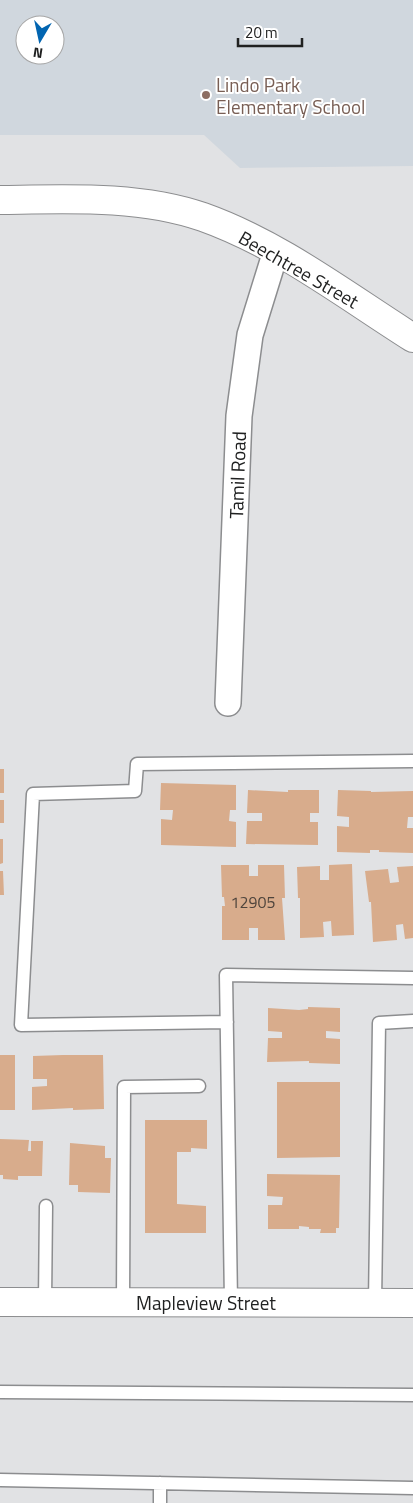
<svg xmlns="http://www.w3.org/2000/svg" width="413" height="1503" viewBox="0 0 413 1503" font-family="'Titillium Web',sans-serif">
<style>
.built{fill:#d0d7de;fill-rule:evenodd}
.building{fill:#d8ac8c}
.lines{fill:none;stroke-linecap:round;stroke-linejoin:round}
.lane-casing{stroke:#8c8d8f;stroke-width:15}
.street-casing{stroke:#8c8d8f;stroke-width:28}
.secondary-casing{stroke:#8c8d8f;stroke-width:30}
.primary-casing{stroke:#8c8d8f;stroke-width:30}
.lane{stroke:#fff;stroke-width:12}
.street{stroke:#fff;stroke-width:25}
.secondary{stroke:#fff;stroke-width:28}
.primary{stroke:#fff;stroke-width:28}
.education-dot{fill:#8d6e63;stroke:#fff;stroke-width:2}
.labels{text-anchor:middle;dominant-baseline:central;stroke-width:4;stroke-linejoin:round;paint-order:stroke}
.number-label{font-size:16px;fill:#4e443c}
.education-label{font-size:19px;fill:#785e54;stroke:#fff;text-anchor:start}
.street-label{font-size:19px;fill:#202121;stroke:#fff}
</style>
<rect width="100%" height="100%" fill="#e1e2e4"/>
<path class="built" d="M0,0H413V166L240,168L204,135H0ZM25,25H55V55H25Z"/>
<path class="building" d="M0,769H4V793H0Z
M161,783L236,785V810H230L229,821L236,822V847L161,845V819L172,820L173,810H160Z
M248,790L288,792V790H319V813H310V822H318V845L246,844L247,821H262V813H247Z
M338,790L371,791V792L413,791V817H408L407,828H413V853L379,852V850H370V853L337,852V826L349,827V817L337,816Z
M0,800H4V823H0Z
M0,839H3V863L0,864Z
M352,864L354,935L332,936L331,921L323,922L324,937L300,938V898H298L297,867L320,866V880H329V865Z
M221,865H249V876H258V865H284L285,898H282L285,940H258V928H249V940H222V906H225L224,897H222Z
M413,866V938L405,939L403,924L396,925L397,940L373,942L371,902H369L365,871L388,869L390,883L399,882L397,867Z
M0,871H3L4,895H0Z
M308,1007L340,1008V1032L326,1031V1038L340,1039V1064L309,1063V1061L267,1062L268,1038H282V1032L268,1031V1008L299,1010L308,1009Z
M0,1055H15V1110H0Z
M63,1055H103L104,1109L73,1110V1108L32,1110V1087L47,1086V1079H33V1056Z
M277,1082H340V1157L277,1158Z
M145,1120H207V1149L191,1148V1152H177V1204L206,1206V1233H145Z
M0,1139L29,1140L28,1151H31V1141H43L42,1176H18V1180L3,1179V1175H0Z
M70,1143L105,1146V1158H111L110,1193L78,1192V1185H69Z
M267,1174L340,1175L339,1228H336V1233H320L321,1229H309V1227L299,1226V1229H268V1205H282L283,1197L267,1196Z"/>
<g class="lines">
<g class="lane-casing">
<path id="lane" d="M227,1022L21,1025L33,794L135,791L137,764L413,761
M45,1302L46,1206
M123,1302L124,1087L199,1086
M231,1302L226,975L413,978
M375,1303L379,1023L413,1021
M0,1392L413,1395
M0,1480L413,1488
M160,1503V1483"/>
</g>
<g class="street-casing">
<path id="street" d="M228,703L239,416L250,335L276,251"/>
</g>
<g class="secondary-casing">
<path id="secondary" d="M0,200C67,199 139,195 203,217C279,244 345,295 413,338"/>
</g>
<g class="primary-casing">
<path id="primary" d="M0,1302L413,1303"/>
</g>
<use href="#lane" class="lane"/>
<use href="#street" class="street"/>
<use href="#secondary" class="secondary"/>
<use href="#primary" class="primary"/>
</g>
<circle class="education-dot" cx="206" cy="95" r="5"/>
<g class="labels">
<g class="number-label">
<text x="253" y="902">12905</text>
</g>
<g class="education-label">
<text x="216" y="84">Lindo Park<tspan x="216" dy="22">Elementary School</tspan></text>
</g>
<g class="street-label">
<text transform="translate(299 269) rotate(30)">Beechtree Street</text>
<text transform="translate(237 475) rotate(-88)">Tamil Road</text>
<text x="206" y="1302">Mapleview Street</text>
</g>
</g>
<g transform="translate(40 40) rotate(189)"><circle r="24" fill="#ffffff" stroke="#a6a6a6"/>
<path d="M0-4L9 19L0 12L-9 19Z" fill="#0265b1"/>
<text y="-8" font-size="14" font-weight="bold" text-anchor="middle" fill="#202121">N</text>
</g>
<path d="M238 38v8h64v-8" fill="none" stroke="#202121" stroke-width="2.5"/>
<text x="245" y="38" font-size="15" fill="#202121" stroke="#ffffff" stroke-width="4" paint-order="stroke">20 m</text>
</svg>
